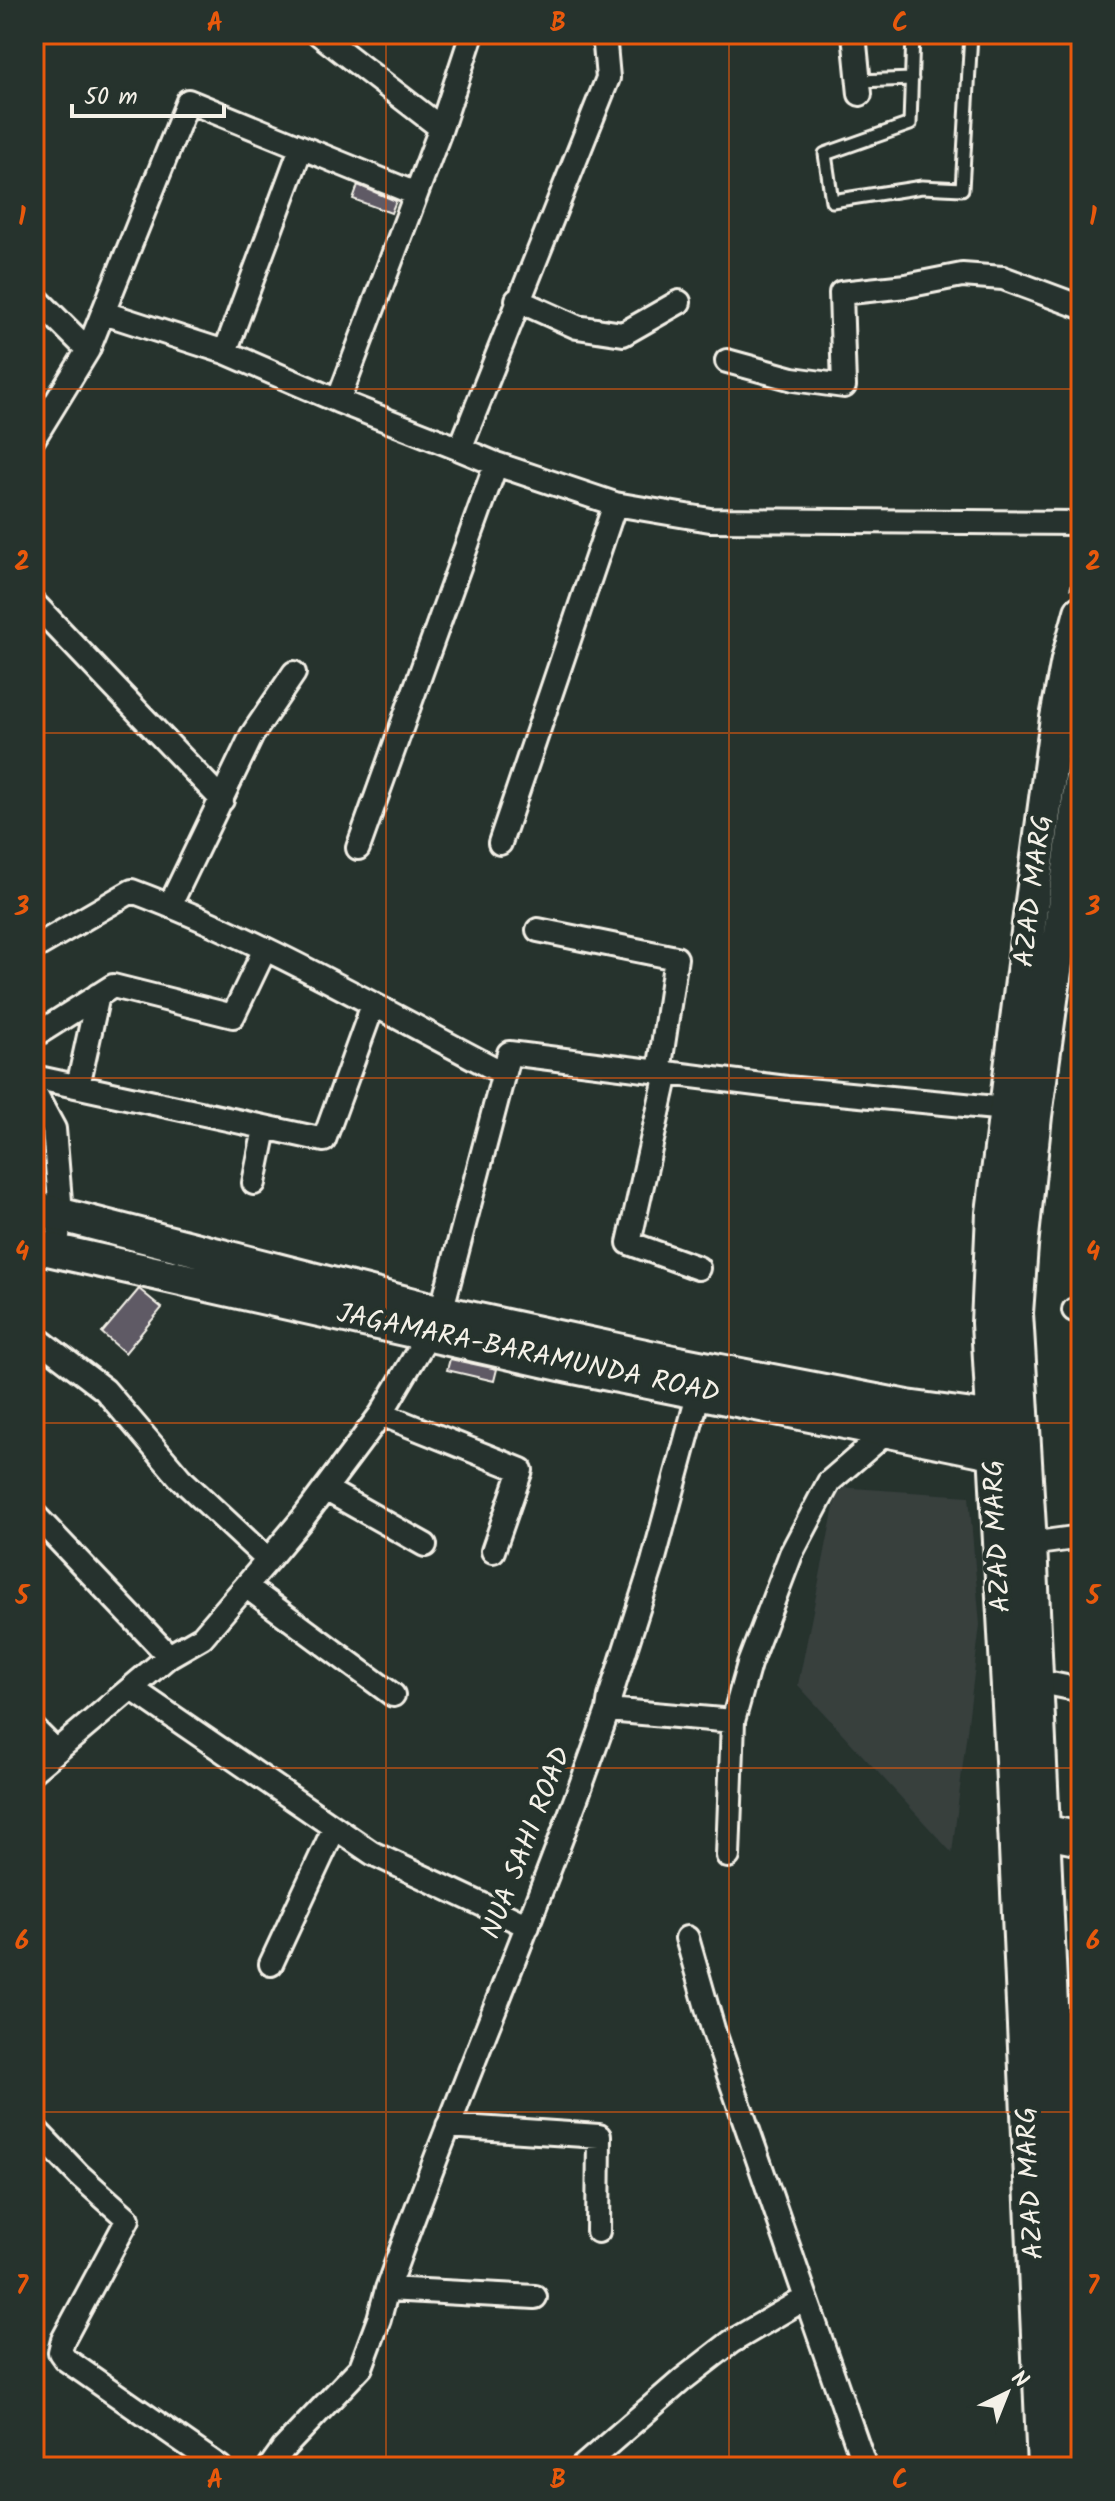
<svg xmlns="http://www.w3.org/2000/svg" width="1115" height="2501" viewBox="0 0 1115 2501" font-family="Kalam,sans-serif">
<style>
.built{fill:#373f3e}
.building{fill:#5e5a65;stroke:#f4f1e8;stroke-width:2}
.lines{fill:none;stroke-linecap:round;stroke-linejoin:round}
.lane-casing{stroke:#f4f1e8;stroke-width:17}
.street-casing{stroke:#f4f1e8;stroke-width:28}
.secondary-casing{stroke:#f4f1e8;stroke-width:38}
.path{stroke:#f4f1e8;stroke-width:4;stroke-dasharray:6 6;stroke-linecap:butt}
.lane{stroke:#26332d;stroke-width:11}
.street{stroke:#26332d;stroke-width:22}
.secondary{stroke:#26332d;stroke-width:32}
.grid{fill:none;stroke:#e8590c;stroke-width:2;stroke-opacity:0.55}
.labels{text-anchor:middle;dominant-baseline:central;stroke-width:8;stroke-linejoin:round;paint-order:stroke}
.street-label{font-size:28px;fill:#f4f1e8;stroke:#26332d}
.neatline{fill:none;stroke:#e8590c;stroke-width:3}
.grid-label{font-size:26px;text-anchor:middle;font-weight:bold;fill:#e8590c}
</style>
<rect width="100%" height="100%" fill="#26332d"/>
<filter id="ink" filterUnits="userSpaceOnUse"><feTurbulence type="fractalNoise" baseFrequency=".0125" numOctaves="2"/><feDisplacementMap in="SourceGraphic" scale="16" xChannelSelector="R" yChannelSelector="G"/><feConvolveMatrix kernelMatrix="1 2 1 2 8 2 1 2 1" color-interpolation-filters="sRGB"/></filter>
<g filter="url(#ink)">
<path class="built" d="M838,1487L969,1496L980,1625L952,1853L798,1685Z"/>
<path class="building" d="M358,185L396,201L391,213L353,199Z
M139,1289L162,1308L125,1353L102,1333Z
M450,1359L497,1369L494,1381L447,1370Z"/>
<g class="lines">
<g class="lane-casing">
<path id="lane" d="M913,34L910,124L825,154L832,201L922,187L962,189L971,34
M859,81L912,79"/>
</g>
<g class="street-casing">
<path id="street" d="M319,34L441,128
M854,34L860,94
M34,296L88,350
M517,300L577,327L623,334L679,302
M104,313L225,352L338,401L441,128L472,34
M225,352L301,148
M727,361L793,379L844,386L841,293L906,286L962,275L1003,278L1081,307
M338,401L460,449L608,78L604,34
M34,438L88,350L188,101L416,194
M460,449L496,464L615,504L710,520L1081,523
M34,603L222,800
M500,843L615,504
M358,848L496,464
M170,905L252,735L294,673
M538,930L676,958L659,1072
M34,948L132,891C261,939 381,1010 503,1073
M34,1036L113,986L233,1016L265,949
M667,1073L629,1243L698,1268
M34,1077L324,1140L373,1005
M78,1086L98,995
M34,1092L54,1129L61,1213L56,1251
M254,1183L265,1129
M1074,1310L1081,1309
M441,1312L509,1053L787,1088L1006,1109
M34,1336L105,1390L180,1478L268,1560L202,1637L169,1656L34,1770
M381,1414L521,1470L493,1551
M325,1489L425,1545
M34,1514L169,1656
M1030,1544L1081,1537
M268,1560L304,1517L381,1414L429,1333
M247,1587L393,1695
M1036,1681L1081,1690
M131,1688L372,1853L528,1926
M608,1710L610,1697L653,1562L699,1392
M34,1729L56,1751
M728,1856L733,1721
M687,1938L713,2029L806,2298
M271,1964L334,1829
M448,2126L599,2136L598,2231
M34,2128L79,2175L128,2219L63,2340L60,2352L65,2359L220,2467
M535,2297L387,2289C457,2094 540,1905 608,1710L733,1721L749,1664L791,1554L829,1482L888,1431
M270,2467L283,2449L361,2367L379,2319L387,2289
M582,2467L682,2380L731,2342L806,2298L865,2467"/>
</g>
<g class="secondary-casing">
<path id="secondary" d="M34,1208L441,1312L673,1362L907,1407L1010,1421
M34,1246L569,1366L1012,1456
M1042,1831L1081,1839
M1044,2467L1012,1760L988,1323L993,1213L1030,916L1057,718L1068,660L1081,612
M1072,2467L1030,1544L1016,1313L1021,1246L1035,1116L1081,782"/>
</g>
<path class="path" d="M1071,590L1081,554"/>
<use href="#lane" class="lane"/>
<use href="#street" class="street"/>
<use href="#secondary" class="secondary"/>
</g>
</g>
<path class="grid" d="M386,34V2467M729,34V2467M34,389H1081M34,733H1081M34,1078H1081M34,1423H1081M34,1768H1081M34,2112H1081"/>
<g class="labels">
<g class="street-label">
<text transform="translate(1034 891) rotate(-83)">AZAD MARG</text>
<text transform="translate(528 1354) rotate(12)">JAGAMARA-BARAMUNDA ROAD</text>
<text transform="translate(998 1536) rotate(-93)">AZAD MARG</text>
<text transform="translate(527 1843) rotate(-69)">NUA SAHI ROAD</text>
<text transform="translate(1031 2183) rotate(-93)">AZAD MARG</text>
</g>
</g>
<rect width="1115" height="2501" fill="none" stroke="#26332d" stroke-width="88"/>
<g transform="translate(1007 2393) rotate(43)" stroke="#26332d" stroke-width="6" paint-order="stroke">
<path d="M0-6L14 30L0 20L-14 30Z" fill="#f4f1e8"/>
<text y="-12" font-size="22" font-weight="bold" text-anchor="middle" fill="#f4f1e8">N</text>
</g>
<path d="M72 104v12h152v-12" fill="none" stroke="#f4f1e8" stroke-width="4"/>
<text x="84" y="104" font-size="24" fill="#f4f1e8" stroke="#26332d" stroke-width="6" paint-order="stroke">50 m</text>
<rect x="44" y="44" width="1027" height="2413" class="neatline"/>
<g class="grid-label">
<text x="215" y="31">A</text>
<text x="558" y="31">B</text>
<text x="900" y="31">C</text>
<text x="22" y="225">1</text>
<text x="1093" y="225">1</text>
<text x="22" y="570">2</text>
<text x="1093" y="570">2</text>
<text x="22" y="915">3</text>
<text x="1093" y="915">3</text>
<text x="22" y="1260">4</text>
<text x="1093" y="1260">4</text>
<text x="22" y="1604">5</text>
<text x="1093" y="1604">5</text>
<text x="22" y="1949">6</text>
<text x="1093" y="1949">6</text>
<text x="22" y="2294">7</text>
<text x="1093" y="2294">7</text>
<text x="215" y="2488">A</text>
<text x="558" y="2488">B</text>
<text x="900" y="2488">C</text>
</g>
</svg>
